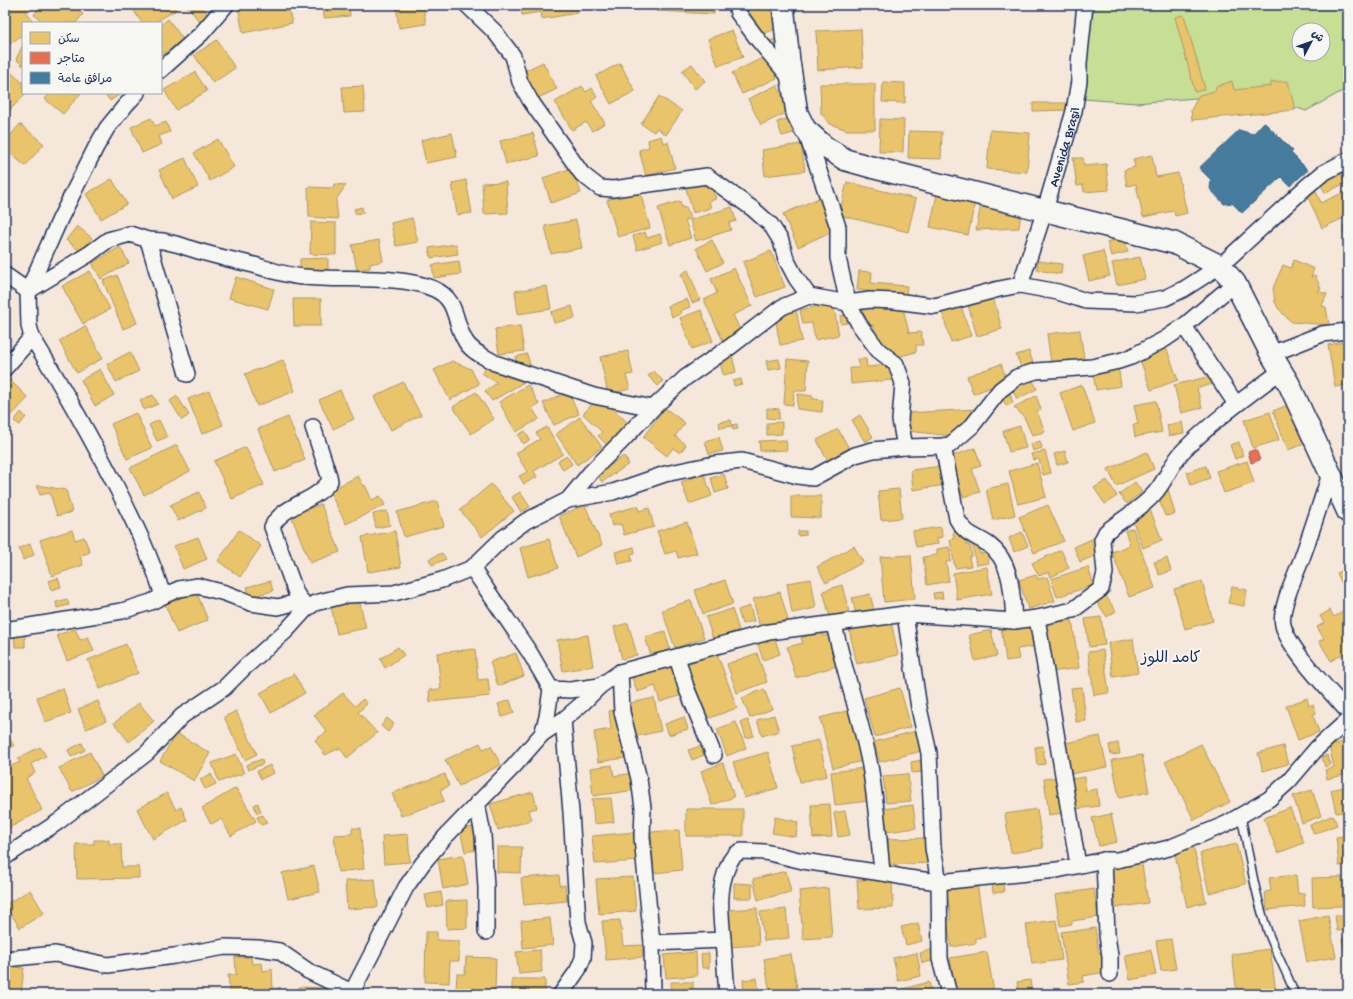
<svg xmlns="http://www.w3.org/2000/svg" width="1353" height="999" font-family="'Gochi Hand','Playpen Sans Arabic',sans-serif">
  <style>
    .green { fill: #c6df95; stroke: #70877a; fill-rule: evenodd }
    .homes { fill: #e9c46a; stroke: #ab9766 }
    .shops { fill: #e76f51; stroke: #aa5c55 }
    .public { fill: #457b9d; stroke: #38648a }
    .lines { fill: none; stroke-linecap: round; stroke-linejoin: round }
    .lane-casing { stroke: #1b2f5e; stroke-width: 10 }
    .street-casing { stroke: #1b2f5e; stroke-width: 18 }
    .secondary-casing { stroke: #1b2f5e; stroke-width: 24 }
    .lane { stroke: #f6f6f2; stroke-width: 7 }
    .street { stroke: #f6f6f2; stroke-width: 15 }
    .secondary { stroke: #f6f6f2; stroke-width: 21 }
    .labels { text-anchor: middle; stroke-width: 4; stroke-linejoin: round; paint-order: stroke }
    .street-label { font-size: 14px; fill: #1b2f5e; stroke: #f6f6f2 }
    .quarter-label { font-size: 16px; fill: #1b2f5e; stroke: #f6f6f2 }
  </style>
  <rect width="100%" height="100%" fill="#f6e7db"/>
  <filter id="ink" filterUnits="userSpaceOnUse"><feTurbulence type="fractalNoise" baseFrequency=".025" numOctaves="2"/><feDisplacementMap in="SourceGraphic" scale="8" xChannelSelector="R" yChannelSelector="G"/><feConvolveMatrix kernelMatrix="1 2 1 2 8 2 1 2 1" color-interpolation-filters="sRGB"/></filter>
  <g filter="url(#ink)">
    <path class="green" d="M1090 5H1348V88L1306 111 1255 93 1136 103 1083 99ZM1299 30H1323V54H1299Z"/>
    <path class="homes" d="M10 5H26L29 8 25 11 34 23H23V34L9 45 5 39V9Z
      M41 5H71L83 14 76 23H45L34 15Z
      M130 5H173L176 10 154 23H142Z
      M187 5H201L210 17 201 24Z
      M249 5H277V9L288 6 292 23 243 33 238 7Z
      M323 5H349L350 16 324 18Z
      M396 5H423L426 24 399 28Z
      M521 5H576L578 13 542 19 541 12 522 15Z
      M656 5H714V14L656 11Z
      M717 5H731L732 6 718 10Z
      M746 5H774L780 27 761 35Z
      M1184 15 1205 89 1195 92 1175 17Z
      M168 19 183 39 161 56V25Z
      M861 29 863 67 818 70 816 31Z
      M732 30 743 57 718 66 708 39Z
      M776 39 778 46 769 49 767 42Z
      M217 40 235 68 213 83 194 55Z
      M23 45V66L16 59Z
      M766 56 777 78 742 94 732 73Z
      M543 62 557 89 534 100 520 73Z
      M620 63 635 91 611 104 596 76Z
      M692 64 705 81 695 89 682 71Z
      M5 67 23 83V93H26L10 110 5 105Z
      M195 72 207 91 176 110 164 90Z
      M1232 81 1234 90 1271 86V82L1288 81 1295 110 1192 120 1191 110 1199 95 1215 91 1216 87Z
      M883 82 905 83V103L882 102Z
      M820 84H875V130H847L830 124 821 113Z
      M777 85 790 111 761 125 748 99Z
      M363 86 365 112 344 113 342 87Z
      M582 86 586 92 592 88 597 97 591 101 605 123 592 131 586 122 572 130 555 102Z
      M50 93H81L63 114 45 99Z
      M104 93H119L120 94 110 101Z
      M659 96 682 111 666 135 657 128 654 132 641 124Z
      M1033 103H1068V110L1033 111Z
      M792 117 797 132 782 136 777 122Z
      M151 118 155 126 166 122 170 132 159 136 162 144 142 153 131 127Z
      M880 119 904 120 903 152H879Z
      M20 124 44 144 25 166 5 149V142Z
      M990 130 1030 133 1027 172 987 169Z
      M909 131 942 132 941 159 908 158Z
      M452 133 457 157 426 163 421 140Z
      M533 133 539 156 506 164 500 141Z
      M661 136 663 143 668 142 675 168 646 176 639 150 649 147 648 140Z
      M218 139 234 167 210 181 194 153Z
      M801 144 805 171 765 176 762 150Z
      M1152 155 1156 177 1178 173 1187 213 1175 216 1174 211 1143 217 1136 184 1127 186 1124 170 1135 167 1133 159Z
      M185 158 198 187 172 199 159 170Z
      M1073 158H1083L1084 166 1106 164 1109 190 1084 192 1083 185 1077 186Z
      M572 168 581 193 551 203 543 178Z
      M1341 174 1346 183 1325 193 1321 184Z
      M112 179 127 204 101 219 86 194Z
      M466 180 472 213 457 215 452 183Z
      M702 180 704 186 711 184 716 199 709 201 711 208 693 213 685 185Z
      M506 182 508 213 484 214 482 183Z
      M847 182 916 199 908 232 839 215Z
      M334 184 346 185 336 200 338 219 309 217 308 187 333 188Z
      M5 187 9 194 5 196Z
      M640 191 650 228 618 237 607 200Z
      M1316 191 1321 203 1344 192 1348 201V216L1322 228 1307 195Z
      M937 194 975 202 968 235 930 227Z
      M819 198 833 231 798 247 783 214Z
      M680 201 682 208 686 207 690 219 685 220 691 238 670 245 658 208Z
      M981 204 1021 213 1019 228 976 230Z
      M362 207 363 213 356 214 354 209Z
      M732 207 736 221 729 223 731 230 696 241 690 220Z
      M412 218 418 242 396 246 391 223Z
      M576 220 582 248 551 254 545 226Z
      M311 222 336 223V255L310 254Z
      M1348 225V250L1346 251 1343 226Z
      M77 226 92 238 81 252 66 240Z
      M645 232 647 238 660 234 663 242 637 250 633 236Z
      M1124 238 1128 252 1111 256 1107 242Z
      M379 240 383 261 370 264V268L357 270 352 245Z
      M712 240 723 263 707 271 696 248Z
      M456 244 458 254 431 258 429 248Z
      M120 247 129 263 101 279 92 263Z
      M771 251 785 287 757 297 743 262Z
      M1103 251 1110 276 1089 281 1083 256Z
      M1140 257 1145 279 1117 285 1112 263Z
      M328 258V271L300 272V259Z
      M1294 260 1314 269 1311 277 1315 275 1321 289 1317 291 1327 294 1322 306 1326 307 1329 325 1292 322 1287 318 1278 308 1275 302 1273 288 1283 265 1291 268Z
      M459 261 461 274 434 278 432 265Z
      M1038 261 1062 264 1061 274 1037 270Z
      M734 268 752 306 733 315 741 332 723 341 704 300 717 293 711 279Z
      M688 270 700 300 692 303 681 274Z
      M90 271 110 309 83 324 62 286Z
      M859 271 872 272 871 283 907 286 906 295 857 290Z
      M117 275 137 323 123 329 103 281Z
      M236 277 274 289 268 309 229 298Z
      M547 286 551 309 518 314 515 291Z
      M993 297 1002 329 977 336 968 305Z
      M293 299H321V326H294Z
      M687 299 690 307 680 311 681 314 672 317 668 306Z
      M833 303 839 335 815 340 812 323 803 324 800 310Z
      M888 305 903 308 909 333 921 332 923 345H916V352L897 357 894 352 887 355 879 343 873 325 867 326 862 308Z
      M572 306 575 318 554 323 551 312Z
      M961 306 971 336 951 342 942 312Z
      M796 309 802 341 780 345 775 317 785 315 784 311Z
      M701 310 713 341 692 349 680 318Z
      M851 314 852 322 841 324 840 316Z
      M85 326 103 358 77 373 59 341Z
      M520 326 524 351 499 354 495 329Z
      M1080 330 1084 359 1051 363 1047 334Z
      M1348 341V385L1335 387 1328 345Z
      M1166 347 1178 380 1151 390 1139 357Z
      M628 351 633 374 626 375 630 389 608 394 600 357Z
      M1029 351 1033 363 1021 367 1016 355Z
      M130 352 139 371 116 382 107 364Z
      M527 354 530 365 518 368 515 357Z
      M732 355 736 372 723 375 719 358Z
      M779 359 781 368 768 370 766 361Z
      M787 359 808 361 806 391H794L793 405 784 404Z
      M858 359H866L867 367 890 365 892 380 851 384 850 368H859Z
      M283 360 295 391 257 406 245 374Z
      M452 361 471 369 479 384 450 400 434 370Z
      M1001 364 1007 381 973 394 967 376Z
      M489 365 524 382 492 401 485 391 497 383 482 373Z
      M1118 365 1121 386 1096 390 1092 369Z
      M100 369 114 395 95 406 81 380Z
      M654 371 663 381 658 386 648 376Z
      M1211 376 1213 384 1197 388 1202 408 1181 413 1174 385Z
      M1031 377 1037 389 1017 399 1011 387Z
      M9 379 28 398 12 415 5 409V383Z
      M741 379 742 384 734 386 733 381Z
      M403 382 421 415 391 430 374 397Z
      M528 385 539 404 532 408 539 419 516 432 499 402Z
      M1082 385 1095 423 1073 431 1060 393Z
      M340 390 354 419 333 429 319 400Z
      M209 391 223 425 202 434 188 399Z
      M476 392 494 419 471 434 453 407Z
      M568 392 579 414 554 425 543 403Z
      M798 394 813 396V399L823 400 822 412 797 409Z
      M1010 394 1013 403 1006 406 1002 397Z
      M153 395 158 404 144 410 140 400Z
      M177 396 189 415 182 420 170 401Z
      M1036 396 1041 409 1037 411 1045 432 1032 435 1024 417 1014 407Z
      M597 399 606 402 628 423 613 438 616 440 609 447 598 436 602 432 583 414Z
      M1156 401 1162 432 1135 437 1133 425 1138 424 1134 405Z
      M1295 402 1310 442 1288 450 1273 411Z
      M665 408 685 423 675 436 686 445 680 453 673 448 667 456 643 437Z
      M767 408 779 409V419L767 418Z
      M978 409 953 436 907 431V413Z
      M21 412 26 417 20 425 14 421Z
      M1270 412 1279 440 1253 448 1244 420Z
      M136 413 152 448 127 459 111 424Z
      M860 415 873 437 865 442 852 420Z
      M288 417 305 460 275 472 258 429Z
      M580 417 602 447 577 465 556 434Z
      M159 420 167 437 157 441 149 425Z
      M731 420 732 426 720 428 719 422Z
      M782 422V434L767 435V423Z
      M1182 422 1184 433 1169 436 1167 425Z
      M737 424 738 429 733 430 732 425Z
      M1020 426 1026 448 1009 452 1003 431Z
      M547 427 563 454 534 471 537 477 524 484 519 476 527 472 516 453 540 439 536 433Z
      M838 429 850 450 828 462 817 440Z
      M525 431 530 440 523 444 518 435Z
      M719 437 723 451 709 454 705 441Z
      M786 440 787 450 760 451 759 441Z
      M1040 441 1042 448 1033 451 1031 444Z
      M1239 442 1243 456 1235 459 1230 445Z
      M177 445 190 471 144 495 130 468Z
      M246 447 264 485 232 499 214 461Z
      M975 448 981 466 972 469 980 492 963 497 950 457Z
      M1045 451 1051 473 1043 475 1039 459 1033 460 1031 454Z
      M1065 451 1068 462 1057 465 1054 454Z
      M1147 452 1154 469 1116 486 1108 469Z
      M567 456 572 464 563 470 558 461Z
      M624 456 629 464 602 482 597 474Z
      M1247 461 1254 483 1224 493 1216 471Z
      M1037 463 1046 497 1018 504 1009 471Z
      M942 466 945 485 913 490 911 470Z
      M1206 466 1210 478 1191 485 1187 472Z
      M704 474 712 496 689 504 681 482Z
      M724 474 728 489 715 493 711 478Z
      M358 476 364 486 365 485 372 500 380 496 385 505 346 524 329 491Z
      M1107 480 1117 496 1105 504 1094 488Z
      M1135 482 1142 492 1127 504 1119 494Z
      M491 484 514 511 482 537 460 510Z
      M1008 484 1015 515 993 520 986 489Z
      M37 485 66 490 72 512 57 516 50 493 40 495Z
      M899 489 902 518 881 520 878 491Z
      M1168 489 1175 514 1165 516 1158 497Z
      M199 492 206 508 178 521 170 505Z
      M520 492 530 507 521 512 512 497Z
      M791 496H821V518L791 517Z
      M437 501 444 526 404 537 397 512Z
      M321 504 340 552 310 563 291 515Z
      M585 505 602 545 576 557 559 516Z
      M1048 505 1064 541 1034 553 1019 517Z
      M638 506 639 511 649 508 654 527 624 535 621 524 612 526 609 514Z
      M1149 507 1162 540 1143 548 1130 514Z
      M387 511 390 525 376 528 373 514Z
      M687 522 697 553 678 558 676 551 665 554 657 531Z
      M941 527 942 537 937 538 938 544 916 547 913 531Z
      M1133 528 1155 588 1129 597 1112 552 1130 545 1125 531Z
      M72 530 75 540 84 537 90 552 80 556 83 565 52 576 40 540Z
      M239 530 261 546 240 577 218 561Z
      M395 531 401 567 368 572 362 537Z
      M798 531H806V535L798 536Z
      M959 532 960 538 966 537 967 545H970L972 556 969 557 971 566 955 568 950 540 954 539 953 533Z
      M1022 532 1028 546 1014 552 1009 538Z
      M198 537 207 559 183 569 174 546Z
      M1094 538 1101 553 1080 562 1074 547Z
      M549 539 558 568 528 577 520 548Z
      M978 541 980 554 987 553 989 563 976 565 972 542Z
      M30 544 34 555 23 560 19 548Z
      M854 546 863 562 826 583 817 567Z
      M634 547 635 553 631 554 632 561 618 564 615 552Z
      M949 547 951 561 946 562 949 581 927 585 923 557 937 555V549Z
      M1061 550 1069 568 1051 577 1049 572 1039 576 1032 563Z
      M442 553 446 559 432 565 429 559Z
      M911 555 915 599 884 602 880 557Z
      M1167 558 1171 571 1159 575 1154 562Z
      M987 567 992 594 957 600 953 573Z
      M1088 567 1094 585 1057 597 1051 579Z
      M1348 568V597L1337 573Z
      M1036 575 1038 579 1047 577 1055 601 1028 609 1019 580Z
      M58 578 61 587 51 590 48 581Z
      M811 579 816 608 792 613 787 583Z
      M725 580 733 604 703 614 695 590Z
      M270 581 273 591 250 597 247 587Z
      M1202 581 1213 621 1185 629 1174 589Z
      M842 585 849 611 830 617 823 591Z
      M1232 587 1247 590 1244 606 1228 603Z
      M195 589 208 620 177 633 164 602Z
      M780 592 788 620 760 628 753 599Z
      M942 592 943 598 934 599 933 593Z
      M1104 593 1116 611 1107 617 1095 599Z
      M870 594 874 610 856 614 852 598Z
      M67 599 69 605 57 608 56 602Z
      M359 599 366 628 337 634 331 606Z
      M691 600 704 638 675 648 662 610Z
      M750 606 754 621 742 624 738 610Z
      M732 609 739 630 713 639 706 617Z
      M1330 610 1334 617 1346 610 1348 613V651L1331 661 1319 641 1324 639 1317 627 1324 623 1320 616Z
      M1101 617 1105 645 1089 647 1085 619Z
      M1072 620 1079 668 1051 672 1044 624Z
      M891 621 898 655 857 664 849 629Z
      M628 623 637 655 622 659 614 627Z
      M1035 623 1039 646 1017 649 1019 659 1006 661 1001 628Z
      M75 629 80 640 88 637 94 651 67 661 57 635Z
      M991 630 997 656 975 661 969 635Z
      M665 631 670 650 651 656 645 637Z
      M822 631 823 636 828 635 837 666 796 678 787 647 803 643 801 638Z
      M14 633H25V647H15Z
      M588 635 593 666 563 671 557 640Z
      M774 636 780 654 763 660 757 641Z
      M1133 639 1138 673 1113 677 1108 643Z
      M126 644 138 673 100 689 88 660Z
      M398 647 404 655 385 668 380 659Z
      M475 649 478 680 488 679 490 696 430 702 429 690 441 689 437 653Z
      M1103 650 1109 693 1094 695 1088 652Z
      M516 653 524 676 498 686 490 662Z
      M717 653 737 708 707 719 687 664Z
      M757 653 767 682 737 693 727 664Z
      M671 663 682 695 660 702 655 686 637 692 632 677Z
      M294 674 305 693 271 713 260 693Z
      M1082 687 1086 721 1076 722 1071 688Z
      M63 688 71 713 45 722 37 697Z
      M900 688 911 727 875 737 864 698Z
      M764 689 772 709 750 718 742 698Z
      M343 693 355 706 363 699 367 704 358 712 377 733 347 758 340 748 325 755 315 740 327 732 314 715Z
      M654 698 661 731 633 737 626 704Z
      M1307 698 1309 706 1313 704 1316 713 1313 715 1319 732 1298 740 1286 706Z
      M510 700 514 713 502 717 498 704Z
      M98 701 106 721 86 729 78 709Z
      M139 703 154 721 129 742 114 723Z
      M619 710 625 758 598 762 594 732 611 729 609 711Z
      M850 710 863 761 833 768 820 718Z
      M236 711 257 754 245 760 224 717Z
      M774 715 779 731 762 736 757 720Z
      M684 717 688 729 669 735 665 724Z
      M387 718 394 724 388 732 381 726Z
      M748 720 754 736 746 738 741 722Z
      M736 722 746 748 727 756 717 729Z
      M5 731 14 746 5 751Z
      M916 731 921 751 880 762 874 742Z
      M176 733 210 753 194 781 160 761Z
      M1100 736 1107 767 1071 774 1065 743Z
      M819 740 827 776 800 782 792 746Z
      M1348 741V774L1327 779 1325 770 1334 767 1329 746Z
      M82 743 85 750 71 757 68 750Z
      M480 743 483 749 491 746 501 765 459 786 445 760Z
      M1118 743 1120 754 1111 755 1109 745Z
      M1201 744 1230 802 1194 820 1165 762Z
      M701 746 704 755 692 760 688 750Z
      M1043 746 1045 764 1037 765 1035 747Z
      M1283 746 1288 764 1263 771 1258 753Z
      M40 747 46 756 31 764 35 773 26 778 42 810 9 828 5 821V769L20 762 18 758Z
      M90 752 102 776 72 792 59 768Z
      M768 752 778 788 744 798 733 762Z
      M236 754 244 773 219 782 212 763Z
      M1142 755 1149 792 1119 798 1112 760Z
      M1327 755 1330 765 1325 767 1322 757Z
      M262 759 263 764 248 770 246 765Z
      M922 760 923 772 912 773 911 762Z
      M723 763 734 797 712 805 701 771Z
      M270 765 274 773 261 779 257 771Z
      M612 765 614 776 634 773 636 790 593 796 590 768Z
      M864 768 869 801 835 805 831 772Z
      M211 774 216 784 205 789 200 779Z
      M445 774 449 786 440 790 444 801 401 816 392 793Z
      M908 774 911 801 886 803 883 776Z
      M1058 777 1063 813 1049 815 1044 779Z
      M1085 777 1086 791 1097 789 1099 806 1075 809 1071 779Z
      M1348 786V811L1336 813 1331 790Z
      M236 788 256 821 231 836 221 819 211 824 202 808Z
      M1312 790 1321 816 1302 823 1293 796Z
      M533 792 537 808 529 810 532 820 498 830 490 804Z
      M167 793 176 810 181 807 187 820 153 839 137 809Z
      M611 798 614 822 594 824 592 799Z
      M258 803 261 812 257 813 254 805Z
      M830 804 832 837 813 838 811 805Z
      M913 805 916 828 887 832 883 809Z
      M1290 808 1304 843 1278 853 1264 818Z
      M686 809H743V836H686Z
      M1037 809 1043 848 1011 853 1005 814Z
      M845 811 850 835 838 837 834 813Z
      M1111 814 1117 842 1099 846 1092 818Z
      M263 815 267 823 261 825 257 817Z
      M1333 815 1337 825 1314 834 1310 825Z
      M775 817 798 822 796 837 772 833Z
      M476 826 481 849 465 852 460 830Z
      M352 828H360L364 869 338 872 334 835 352 834Z
      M679 830 682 870 654 873 651 832Z
      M635 832 637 861 595 864 592 836Z
      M408 834 410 862 384 864 382 836Z
      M1348 836V865L1339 866 1336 837Z
      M928 838 929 863 888 865V839Z
      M94 840H109V844H121L122 867H139V878L77 879 76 844H94Z
      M1236 844 1246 884 1209 893 1200 853Z
      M1193 845 1206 902 1187 907 1174 850Z
      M497 847H522L521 873 497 872Z
      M463 855 468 884 443 889 438 859Z
      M1141 858 1148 903 1116 908 1109 863Z
      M314 866 320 892 288 899 282 873Z
      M786 871 791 892 758 900 753 879Z
      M559 875 560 886 565 885 567 901 524 905 521 878Z
      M1296 875 1298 894 1304 893 1305 906 1267 910 1265 892 1271 891 1269 878Z
      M633 877 636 911 599 914 596 879Z
      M1342 877 1343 906 1313 907 1312 878Z
      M375 879 378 907 347 909 345 881Z
      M892 879 893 908 859 909 857 880Z
      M734 883 752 884V898H734Z
      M977 883 985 937 976 938V943L951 947 947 920 951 919 946 888Z
      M1003 883 1004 892 993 893 992 884Z
      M828 888 832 937 803 939 799 891Z
      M1094 889 1098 917 1072 921V924L1060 926 1055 895Z
      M30 890 44 913 20 928 5 905Z
      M441 892 443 905 428 908 425 895Z
      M467 900V928L447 929 446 901Z
      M757 908 759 945 728 947 726 910Z
      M786 909 789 938 764 941 760 912Z
      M1348 914V930L1337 931 1335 915Z
      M1328 915 1336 957 1307 962 1299 921Z
      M550 918 553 945 523 948 521 921Z
      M620 920 623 946 642 945 643 957 606 960 602 921Z
      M1056 920 1062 960 1032 964 1026 924Z
      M918 923 922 941 906 945 901 927Z
      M1095 928 1099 953 1103 952 1106 972 1083 976 1084 982 1069 984 1061 932 1075 930V931Z
      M426 932H437V940L459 941V961H450L449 983 425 982Z
      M1348 938V963L1342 939Z
      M1171 939 1176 969 1161 971 1156 941Z
      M933 949 936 960 922 963 920 953Z
      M1270 949 1276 992 1260 994H1237L1232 954Z
      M540 950 542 972 519 974 516 952Z
      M1151 950 1156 975 1130 980 1125 955Z
      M696 952 697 976 666 978 664 955Z
      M987 952 994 992 982 994H956L950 958Z
      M709 953V968H702L701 954Z
      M917 953 921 976 898 981 893 958Z
      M791 954 797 988 770 993 764 959Z
      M235 957H251L252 964 262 963 263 971 272 969 273 990 280 987 282 994H263L262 991 230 993 228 975H236Z
      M466 957 496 958 495 991 456 989 457 974H465Z
      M5 966 24 968 21 994H5Z
      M757 978 759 994H744L743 980Z
      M512 979H545V994H512Z
      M1030 980 1032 994H1019L1017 982Z
      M671 982H693V994H672Z
      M929 982 932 994H896L895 991Z
      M299 987 326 988V992L337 993V994H298Z
      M722 990 723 994H697Z
      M419 991H449V994H419Z
      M600 992H631V994H600Z"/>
    <path class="shops" d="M1348 397V410L1344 398Z
      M1256 449 1260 460 1251 463 1248 452Z"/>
    <path class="public" d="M1264 122 1293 151 1291 153 1308 170 1290 186 1281 177 1242 213 1232 203 1224 204 1210 189 1211 180 1199 168 1239 130 1253 134Z"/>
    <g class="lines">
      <defs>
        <path id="lane" d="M1241 816C1249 854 1255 895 1268 932 1276 953 1287 973 1295 994"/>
        <g id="street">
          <path d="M467 5 495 32 513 56 520 82 530 100 582 174 600 188 613 189 707 176 753 209 771 225 781 241 786 259 796 278 809 296"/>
          <path d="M736 5 738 13 759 41 791 79"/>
          <path d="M161 70 201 34 226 5"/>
          <path d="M137 93 125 106 107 128 96 147 60 219 28 291 29 326 32 337C63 388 92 439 119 492 136 526 152 559 163 596L179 589 198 586 225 593 251 603 278 607 302 601"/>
          <path d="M805 130 838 227V258L848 303 859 324 878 350 896 364 903 383 900 420 905 447"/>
          <path d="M148 240 187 374"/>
          <path d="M5 275 28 291"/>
          <path id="s1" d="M1020 285 1045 210 1074 111 1079 81V63L1085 5"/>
          <path d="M28 291 89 254 108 240 130 234 148 240 163 241 180 245C204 254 229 259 254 265 271 270 287 276 304 277 342 281 400 274 434 289 459 300 453 322 466 342 472 352 485 357 495 363L594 396 653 408"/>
          <path d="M1184 326 1236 404"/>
          <path d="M1271 354 1322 334 1348 331"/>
          <path d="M5 368 32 337"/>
          <path d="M943 446 957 519C966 535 974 535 988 544 1013 562 1012 594 1014 621"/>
          <path d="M1330 474C1321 502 1312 530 1302 558 1296 574 1279 609 1283 625 1289 650 1330 691 1348 712"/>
          <path d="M568 500 613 492 665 474 714 464 742 461 798 476 813 478 855 455 873 450 905 447 943 446 950 445 972 426 1000 390 1017 377 1036 371 1092 367 1119 361 1131 357 1165 339 1184 326 1235 283"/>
          <path d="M472 568 530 653 551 689 547 717 542 734"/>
          <path d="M306 609 296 593 272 527C283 504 314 503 330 481L329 476 313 427"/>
          <path d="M905 614 919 708 929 753 933 848 939 882 940 959 949 994"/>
          <path d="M1037 618 1078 865"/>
          <path d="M834 624C844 672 861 718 870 766 876 801 879 837 882 873"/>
          <path d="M5 630 122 611 151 602 163 596"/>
          <path d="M677 657 686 687 714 755"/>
          <path d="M620 672 622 712 639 779 643 808 642 837 652 943 653 994"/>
          <path d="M551 689 570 690 600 686"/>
          <path d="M477 803 483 835 486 888V932"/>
          <path d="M5 857 58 822 147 753 182 716 224 688 245 667 287 630 306 609 315 603 347 595 394 593 442 580 472 568 503 538 526 521 568 500 591 472 619 444 653 408 685 378 730 347 782 307 809 296 848 303 870 300 895 301 935 306 999 289 1020 285 1058 292 1086 301 1136 303 1165 298 1184 289 1220 266 1306 187 1323 173 1348 160"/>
          <path d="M1104 860 1107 935 1110 956V974"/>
          <path d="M723 940 727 994"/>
          <path d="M652 943 723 940C721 914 717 891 728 866 730 860 735 853 742 851L765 852 803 861 882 873 908 878 939 882 1057 870 1104 860H1117L1144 854 1169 848 1226 824 1269 799 1289 781 1317 748 1348 720"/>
          <path d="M5 959 55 954 108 965 174 956 225 947 258 948 279 951 308 971 352 992"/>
          <path d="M351 994 406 887 423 863 445 837 514 766 542 734 563 720 583 703 600 686 620 672 769 632 905 614 1014 621 1037 618 1073 610 1101 589 1105 573 1102 540 1106 532C1122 519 1141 509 1154 494 1167 480 1171 462 1185 449 1214 420 1249 395 1282 370"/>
          <path d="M561 994 578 970 583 958 584 943 578 922 571 812 563 720"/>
        </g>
        <path id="secondary" d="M783 5 789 61 797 113 805 129 825 147 846 160 871 167 1174 243 1220 266 1235 283 1271 354 1289 384 1348 512"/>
      </defs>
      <use href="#lane" class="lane-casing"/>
      <use href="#street" class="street-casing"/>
      <use href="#secondary" class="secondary-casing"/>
      <use href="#lane" class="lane"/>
      <use href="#street" class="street"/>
      <use href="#secondary" class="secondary"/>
    </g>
  </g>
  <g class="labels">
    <g class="street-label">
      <text dy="5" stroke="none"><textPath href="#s1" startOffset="145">Avenida Brasil</textPath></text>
    </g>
    <g class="quarter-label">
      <text x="1171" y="662">كامد اللوز</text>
    </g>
  </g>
  <rect width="1353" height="999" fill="none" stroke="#f6f6f2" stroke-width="20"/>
  <rect x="10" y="10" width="1333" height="979" fill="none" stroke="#1b2f5e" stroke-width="1.5" filter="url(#ink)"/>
  <rect x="22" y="22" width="140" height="72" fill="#f6f6f2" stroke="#9ea6b7"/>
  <rect x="30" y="32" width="20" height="12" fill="#e9c46a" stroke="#9ea6b7"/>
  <text x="58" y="42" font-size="12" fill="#1b2f5e">سكن</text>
  <rect x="30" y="52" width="20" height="12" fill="#e76f51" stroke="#9ea6b7"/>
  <text x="58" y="62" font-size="12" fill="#1b2f5e">متاجر</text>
  <rect x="30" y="72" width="20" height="12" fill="#457b9d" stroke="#9ea6b7"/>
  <text x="58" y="82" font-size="12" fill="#1b2f5e">مرافق عامة</text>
  <g transform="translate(1311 42) rotate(49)"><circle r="19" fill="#f6f6f2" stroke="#9ea6b7"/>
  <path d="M0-3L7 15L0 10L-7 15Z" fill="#1b2f5e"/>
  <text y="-6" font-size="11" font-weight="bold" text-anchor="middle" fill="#1b2f5e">ش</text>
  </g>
</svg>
